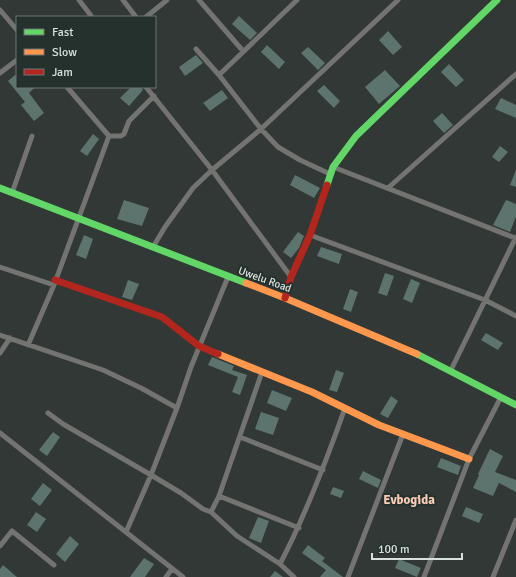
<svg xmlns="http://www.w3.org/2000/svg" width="516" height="577" font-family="Signika,sans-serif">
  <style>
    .building { fill: #5c746d }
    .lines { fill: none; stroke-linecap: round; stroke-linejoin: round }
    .street { stroke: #737371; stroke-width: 5 }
    .fast { stroke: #63d668; stroke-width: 7 }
    .slow { stroke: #ff974d; stroke-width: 7 }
    .jam { stroke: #b3261e; stroke-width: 7 }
    .labels { text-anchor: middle; stroke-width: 4; stroke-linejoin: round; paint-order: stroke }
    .street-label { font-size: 11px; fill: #d9e1de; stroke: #24312c }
    .quarter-label { font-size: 13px; font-weight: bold; fill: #faccb6; stroke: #24312c }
  </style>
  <rect width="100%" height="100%" fill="#313835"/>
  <path class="building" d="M239 16 257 33 250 40 232 24Z
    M388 31 402 47 393 55 379 40Z
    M267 45 285 62 279 69 261 52Z
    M308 47 325 63 318 70 301 53Z
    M196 55 203 63 185 76 179 67Z
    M449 64 464 80 456 87 441 72Z
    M385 70 400 86 379 104 365 87Z
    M15 75 17 78V87H35L29 93 44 113 34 121 21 105 25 102 8 81Z
    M324 85 340 101 334 108 317 91Z
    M131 87H140L143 90 129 106 120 98Z
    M222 90 228 98 210 111 203 103Z
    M501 98 516 105V118L495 109Z
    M442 113 453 125 444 133 433 121Z
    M93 134 99 139 87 156 80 151Z
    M500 146 508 152 499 162 492 157Z
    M516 170V187L510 185Z
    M295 175 320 188 314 198 290 185Z
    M124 200 149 208 142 226 117 219Z
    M506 200 516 204V216L510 232 493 225Z
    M298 232 304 236 299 248 291 258 283 252Z
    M84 235 93 239 86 259 76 255Z
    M321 247 342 254 339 264 317 256Z
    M385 273 394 276 387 296 378 293Z
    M411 279 420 283 412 303 403 299Z
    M128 280 139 284 132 300 122 297Z
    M350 289 358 292 351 312 343 309Z
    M486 333 503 343 498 350 481 340Z
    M212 357 234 366 232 370 247 375 240 395 232 392 238 377 208 365Z
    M336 370 344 373 337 392 329 390Z
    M272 390 292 398 286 411 267 403Z
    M391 396 398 401 388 418 380 414Z
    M261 412 279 418 273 435 255 429Z
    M53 432 60 437 47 456 39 450Z
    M490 449 503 456 495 472 516 480V492L499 483 493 496 473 488 479 475 478 474Z
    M441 458 461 466 458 475 437 467Z
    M363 471 381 480 378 488 359 479Z
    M43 483 52 490 40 506 31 499Z
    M333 487 344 491 341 498 330 494Z
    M466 507 483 514 479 523 462 516Z
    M36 512 46 519 37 532 27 525Z
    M258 517 269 521 261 543 249 538Z
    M70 536 79 544 65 562 56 554Z
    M308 545 325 558 322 561 343 577H320L326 570 302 553Z
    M144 558 154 564 145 577H130Z
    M399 559 421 568 417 577 395 568Z
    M3 565 17 577H0V569Z
    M275 571 283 577H270Z"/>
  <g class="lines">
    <path class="street" d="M79 0 92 17
      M123 0 136 17
      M199 0 243 51
      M0 10 17 30
      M146 17 167 0
      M196 49 219 75 261 129 278 147 300 160 330 174
      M0 73 17 60
      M219 75 297 0
      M146 87 212 170 291 277
      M109 136H121L124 134 129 121 154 96
      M333 167 515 238
      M388 188 516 74
      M12 193 32 136
      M310 235 485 300 516 316
      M153 247 165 227 193 188 212 170 261 129 398 0
      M0 267 54 285
      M0 335 103 370 141 388 177 408
      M28 345 54 285 109 136 67 87
      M0 353 10 338
      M451 370 516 237
      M48 413 63 424 151 475 181 493 203 509 211 512 237 536 280 564 294 577
      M0 433 183 577
      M240 437 323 470
      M219 496 299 528
      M211 512 219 496 262 372
      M126 532 151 475 177 408 191 367 228 277
      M0 546 12 531 54 565
      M280 564C306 514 326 462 345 408
      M166 577 172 569
      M348 577 403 434
      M424 577 469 459 501 397
      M493 577 516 520"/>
    <path class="fast" d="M327 185 333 167 356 136 497 0
      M0 188 246 283
      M417 354 516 405"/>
    <path class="slow" d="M246 283 285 298 417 354
      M218 354 312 392 379 425 469 459"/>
    <path class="jam" d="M55 280 162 317 199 346 218 354
      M285 298 291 277 310 235 327 185"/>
  </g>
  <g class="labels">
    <g class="street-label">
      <text transform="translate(265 279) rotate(20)" y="4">Uwelu Road</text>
    </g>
    <g class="quarter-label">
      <text x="409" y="504">Evbogida</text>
    </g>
  </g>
  <rect x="16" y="16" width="140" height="72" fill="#24312c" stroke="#6c7773"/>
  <rect x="24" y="29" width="20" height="6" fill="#63d668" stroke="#6c7773"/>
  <text x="52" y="36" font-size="12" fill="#d9e1de">Fast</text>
  <rect x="24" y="49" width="20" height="6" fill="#ff974d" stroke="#6c7773"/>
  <text x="52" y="56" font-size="12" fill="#d9e1de">Slow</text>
  <rect x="24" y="69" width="20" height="6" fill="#b3261e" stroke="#6c7773"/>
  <text x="52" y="76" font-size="12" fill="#d9e1de">Jam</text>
  <path d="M372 553v6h90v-6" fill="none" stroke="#d9e1de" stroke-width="2"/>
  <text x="378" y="553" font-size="12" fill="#d9e1de" stroke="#24312c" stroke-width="3" paint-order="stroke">100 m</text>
</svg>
